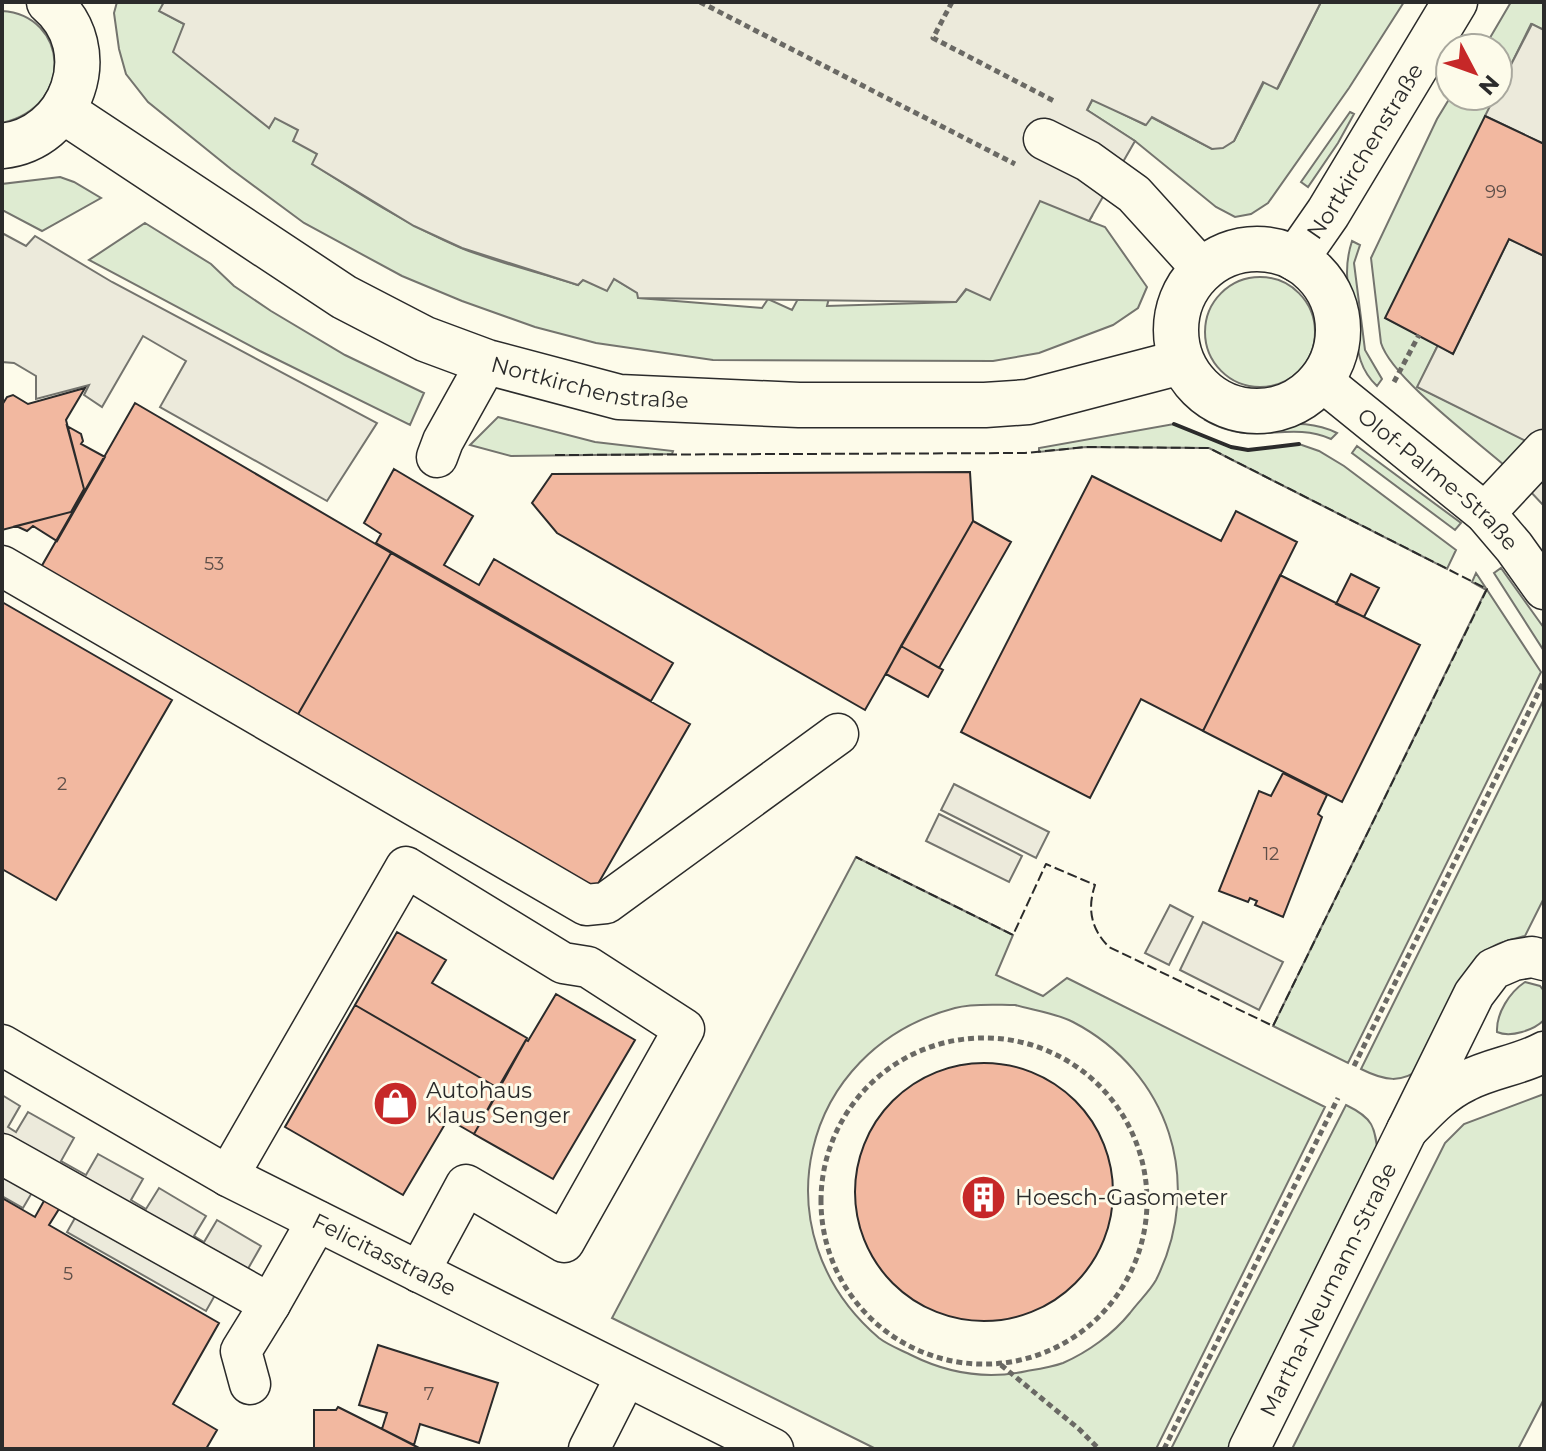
<svg xmlns="http://www.w3.org/2000/svg" width="1546" height="1451" font-family="Montserrat,sans-serif">
  <style>
    .green { fill: #deebd1; stroke: #74746e; stroke-width: 2; fill-rule: evenodd }
    .parking { fill: #eceadb; stroke: #74746e; stroke-width: 2 }
    .building { fill: #f2b8a0; stroke: #2b2b2b; stroke-width: 2 }
    .lines { fill: none; stroke-linecap: round; stroke-linejoin: round }
    .minor-casing { stroke: #2b2b2b; stroke-width: 43 }
    .major-casing { stroke: #2b2b2b; stroke-width: 47 }
    .path { stroke: #6a6964; stroke-width: 5; stroke-dasharray: 6 4; stroke-linecap: butt }
    .minor { stroke: #fdfbea; stroke-width: 40 }
    .major { stroke: #fdfbea; stroke-width: 44 }
    .fence { stroke: #2b2b2b; stroke-width: 2; stroke-dasharray: 10 4; stroke-linecap: butt }
    .wall { stroke: #2b2b2b; stroke-width: 4 }
    .labels { text-anchor: middle; stroke-width: 6; stroke-linejoin: round; paint-order: stroke }
    .number-label { font-size: 18px; fill: #5d4e48 }
    .street-label { font-size: 22px; fill: #2b2b2b; stroke: #fdfbea }
    .poi-label { font-size: 22px; fill: #2b2b2b; stroke: #fdfbea; text-anchor: start }
  </style>
  <rect width="100%" height="100%" fill="#fdfbea"/>
  <path class="green" d="M117 2H164L160 11 184 24 269 128 275 117 298 130 317 154 313 164C360 194 407 225 459 247 497 263 539 272 578 285L583 279H614L638 293 639 298 762 308 768 299 792 310 805 286 829 298 827 306 956 302 1040 200 1092 216 1089 221 1105 227 1147 287 1138 308 1113 325 1039 353 993 361 713 360 596 343 535 327 462 301 402 276 304 223 231 169 148 102 126 74 119 49 114 13Z
    M1321 2H1404L1349 88 1268 203 1251 214 1235 217 1216 207 1135 141 1087 110 1093 99 1145 125 1151 117 1212 149 1234 141 1264 82 1278 88Z
    M1511 2H1544V30L1531 24 1498 91V48H1484Z
    M2 11C68 15 76 106 2 123Z
    M1451 96H1496L1386 318 1438 345 1418 387 1527 441 1511 471C1480 443 1392 379 1381 343L1371 258 1437 119Z
    M1350 112 1354 114 1338 143 1308 187 1301 182Z
    M60 177 74 182 101 198 42 231 2 210V184Z
    M145 223 211 264 234 286 271 311 345 355 424 393 410 425 260 351 89 260Z
    M1352 241 1360 245 1354 263 1365 350 1382 379 1377 386C1355 365 1358 343 1353 316 1348 288 1343 269 1352 241Z
    M1205 332a55 55 0 1 1 110 0a55 55 0 1 1-110 0Z
    M1210 412C1255 439 1291 411 1337 433L1331 439C1287 420 1252 448 1205 420Z
    M498 417 595 442 673 451 672 454 511 456 470 445Z
    M1174 424 1231 447 1248 450 1299 444 1319 451 1344 466 1456 550 1447 569 1209 448 1086 447 1039 452V448Z
    M1357 446 1461 523 1455 530 1352 453Z
    M1501 568 1544 628V651L1494 573Z
    M1476 573 1541 672 1348 1063 1273 1026 1486 590 1472 582Z
    M1544 699V898L1525 936C1513 939 1501 941 1490 948 1466 963 1436 1039 1423 1067 1401 1084 1385 1081 1361 1069Z
    M856 857 1013 935 996 975 1043 996 1067 978 1325 1107 1156 1449H876L612 1318ZM1015 1005C1033 1010 1056 1013 1073 1022 1169 1072 1205 1182 1156 1280 1150 1291 1138 1302 1130 1313 1113 1334 1088 1352 1063 1363 1052 1367 1039 1369 1027 1371 986 1380 949 1374 911 1355 901 1350 888 1345 879 1338 757 1234 799 1049 955 1008 973 1003 996 1005 1015 1005Z
    M1525 982 1540 986 1544 991V1020C1534 1030 1511 1038 1497 1032 1496 1013 1510 992 1525 982Z
    M1544 1094V1399L1518 1449H1292L1445 1143 1464 1124Z
    M1346 1105C1373 1118 1375 1126 1378 1156L1232 1449H1171Z"/>
  <path class="parking" d="M164 2H1321L1277 89 1263 82 1234 141 1223 148 1212 149 1152 117 1146 125 1092 100 1087 110 1135 141 1089 221 1040 201 990 300 966 289 956 302 638 298 637 293 614 279 607 291 583 280 578 285 462 248 414 226 312 164 317 154 293 141 298 130 275 118 269 128 173 52 184 24 159 11Z
    M1532 24 1544 30V144L1485 116 1495 96H1498V90Z
    M2 233 26 246 35 236 112 282 377 423 327 501 160 407 186 361 143 336 102 407 84 395 89 385 36 399V376L14 363 2 362Z
    M1509 239 1544 256V506L1511 471 1526 441 1417 387 1438 345 1453 354Z
    M954 784 1049 832 1036 858 941 810Z
    M939 814 1022 856 1009 882 926 841Z
    M1170 905 1193 917 1169 965 1145 953Z
    M1203 922 1283 962 1259 1010 1180 970Z
    M2 1095 20 1106 8 1127 16 1132 28 1112 74 1138 61 1161 86 1175 98 1154 143 1179 131 1200 146 1209 159 1188 206 1216 194 1236 204 1242 217 1220 261 1246 233 1295 219 1288 206 1311 67 1232 80 1209 37 1184 23 1208 2 1196Z"/>
  <path class="building" d="M1485 116 1544 144V256L1509 239 1453 354 1385 318Z
    M85 388 66 420 84 489 71 512 2 530V405L7 397 13 395 28 404Z
    M135 403 391 553 293 723 36 576Z
    M67 426 81 434 83 441 81 444 105 457 57 541 33 526 27 531 16 526 71 512 84 489Z
    M394 469 473 516 444 565 479 585 494 559 673 663 651 701 376 543 381 534 364 523Z
    M970 472 973 521 865 710 557 533 532 503 552 474Z
    M1092 476 1221 541 1236 511 1297 542 1203 731 1141 699 1090 798 961 732Z
    M973 521 1011 542 939 668 901 646Z
    M391 553 690 724 591 896 293 723Z
    M1351 574 1379 588 1364 617 1336 604Z
    M1280 575 1420 645 1342 802 1203 731Z
    M2 602 172 700 56 900 2 869Z
    M901 646 943 670 928 697 886 674Z
    M1283 773 1327 795 1318 814 1322 817 1283 917 1255 905 1257 901 1250 898 1248 902 1219 891 1259 791 1271 796Z
    M397 932 446 960 432 983 527 1038 498 1088 355 1005Z
    M556 994 635 1040 553 1179 474 1134 526 1040 528 1041Z
    M355 1005 498 1088 501 1087 474 1134 448 1119 403 1195 285 1127Z
    M855 1192a129 129 0 1 1 258 0a129 129 0 1 1-258 0Z
    M49 1192 64 1201 49 1225 219 1323 173 1404 217 1430 206 1449H2V1198L35 1217Z
    M378 1345 498 1383 479 1443 420 1424 414 1445 382 1429 387 1413 359 1405Z
    M338 1407 382 1429 421 1449H314V1410H336Z"/>
  <g class="lines">
    <defs>
      <g id="minor">
        <path d="M1044 139 1088 161 1134 194 1203 270"/>
        <path id="s1" d="M1322 381 1485 513 1514 547 1544 589"/>
        <path d="M437 457 443 441 487 362"/>
        <path d="M1485 513 1544 450"/>
        <path d="M2 566 586 905 606 903 838 734"/>
        <path d="M1544 960 1532 957 1514 960 1493 969 1474 994 1407 1130C1426 1111 1441 1093 1466 1081 1491 1068 1520 1065 1544 1052"/>
        <path id="s2" d="M2 1045 228 1176 773 1449"/>
        <path d="M2 1154 270 1304 317 1221"/>
        <path d="M228 1176 406 867 563 963 588 967 684 1029 564 1242 466 1185 419 1272"/>
        <path d="M250 1384 241 1351 270 1304"/>
        <path d="M589 1449 626 1376"/>
        <path id="s3" d="M1249 1449 1407 1130"/>
      </g>
      <g id="major">
        <path id="s4" d="M63 111 344 297 425 339 487 362 619 397 799 405H985L1028 402 1181 362"/>
        <path d="M2 146C72 139 105 49 49 2"/>
        <circle cx="1257" cy="330" r="81"/>
        <path id="s5" d="M1296 259 1328 213 1455 2"/>
      </g>
    </defs>
    <use href="#minor" class="minor-casing"/>
    <use href="#major" class="major-casing"/>
    <path class="path" d="M700 2 1015 164
      M952 2 933 38 1054 101
      M1394 382 1419 335
      M821 1201a163 163 0 1 1 326 0a163 163 0 1 1-326 0Z
      M1354 1066 1544 681
      M1001 1365 1079 1429 1099 1449
      M1164 1449 1338 1098"/>
    <use href="#minor" class="minor"/>
    <use href="#major" class="major"/>
    <path class="fence" d="M555 455 1025 453 1086 447 1209 448 1487 589 1273 1026 1109 947C1091 929 1087 909 1095 885L1046 864 1013 935 856 857"/>
    <path class="wall" d="M1174 424 1231 447 1248 450 1299 444"/>
  </g>
  <defs>
    <symbol id="shop-disc" viewBox="-11 -11 22 22"><circle r="9.5" fill="#c62828" stroke="#fdfbea"/><path d="M-5-2.5h2.3a2.7 3.5 0 0 1 5.4 0H5L5.5 6h-11ZM-1.5-2.5h3a1.5 2.3 0 0 0-3 0Z" fill="#fff"/></symbol>
    <symbol id="building-disc" viewBox="-11 -11 22 22"><circle r="9.5" fill="#c62828" stroke="#fdfbea"/><path d="M-4-6H4V6H1V3H-1V6H-4ZM-2.5-4.3h1.7v1.8h-1.7ZM.8-4.3h1.7v1.8H.8ZM-2.5-1h1.7V.8h-1.7ZM.8-1h1.7V.8H.8Z" fill="#fff"/></symbol>
  </defs>
  <g fill-rule="evenodd">
    <use href="#shop-disc" x="370" y="1078" width="51" height="51"/>
    <use href="#building-disc" x="958" y="1172" width="51" height="51"/>
  </g>
  <g class="labels">
    <g class="number-label">
      <text x="1496" y="198">99</text>
      <text x="214" y="570">53</text>
      <text x="62" y="790">2</text>
      <text x="1271" y="860">12</text>
      <text x="68" y="1280">5</text>
      <text x="429" y="1400">7</text>
    </g>
    <g class="street-label">
      <text dy="8" stroke="none"><textPath href="#s5" startOffset="128">Nortkirchenstraße</textPath></text>
      <text dy="8" stroke="none"><textPath href="#s4" startOffset="600">Nortkirchenstraße</textPath></text>
      <text dy="8" stroke="none"><textPath href="#s1" startOffset="152">Olof-Palme-Straße</textPath></text>
      <text dy="8" stroke="none"><textPath href="#s2" startOffset="436">Felicitasstraße</textPath></text>
      <text dy="8" stroke="none"><textPath href="#s3" startOffset="178">Martha-Neumann-Straße</textPath></text>
    </g>
    <g class="poi-label">
      <text x="426" y="1098">Autohaus<tspan x="426" dy="25">Klaus Senger</tspan></text>
      <text x="1015" y="1205">Hoesch-Gasometer</text>
    </g>
  </g>
  <rect width="1546" height="1451" fill="none" stroke="#2b2b2b" stroke-width="8"/>
  <g transform="translate(1474 72) rotate(131)"><circle r="38" fill="#fdfbea" stroke="#a9a89e" stroke-width="2"/>
  <path d="M0-6L14 30L0 20L-14 30Z" fill="#c62828"/>
  <text y="-12" font-size="22" font-weight="bold" text-anchor="middle" fill="#2b2b2b">N</text>
  </g>
</svg>
